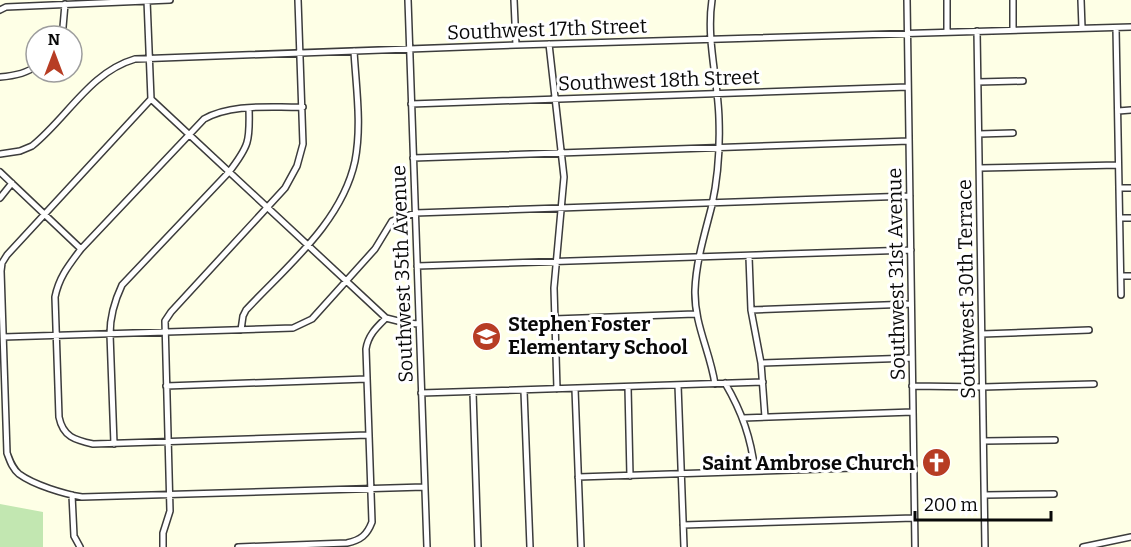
<svg xmlns="http://www.w3.org/2000/svg" width="1131" height="547" font-family="Bitter,serif">
  <style>
    .green { fill: #c2e7b1 }
    .lines { fill: none; stroke-linecap: round; stroke-linejoin: round }
    .minor-casing { stroke: #3c3c3c; stroke-width: 8 }
    .minor { stroke: #fff; stroke-width: 5 }
    .labels { text-anchor: middle; stroke-width: 6; stroke-linejoin: round; paint-order: stroke }
    .street-label { font-size: 20px; fill: #090909; stroke: #fff }
    .poi-label { font-size: 20px; font-weight: bold; fill: #090909; stroke: #fff; text-anchor: start }
  </style>
  <rect width="100%" height="100%" fill="#feffe6"/>
  <path class="green" d="M0 504 43 512V547H0Z"/>
  <g class="lines">
    <defs>
      <path id="minor" d="M147 0 151 99 386 318 406 323 419 324
        M408 0 427 547
        M514 0 516 45
        M712 0C706 40 718 79 719 119 720 147 718 177 712 205 705 233 696 261 695 290 694 324 710 351 715 384
        M907 0 915 547
        M947 0V32
        M1013 0V30
        M1081 0 1082 28
        M0 10 6 7 170 0
        M1116 28 1121 295
        M977 31 985 547
        M60 36 63 27 65 4
        M549 44 564 177 554 288 557 389
        M0 77C13 76 26 74 36 66
        M978 82 1023 81
        M151 99 7 255 2 263 1 271 7 453C10 461 12 468 19 474 34 485 64 494 82 497L424 487
        M411 104 908 87
        M303 107C271 108 233 103 204 119L81 249C69 265 59 277 55 297L59 417C63 437 75 440 93 444L368 435
        M1118 111 1131 110
        M979 134 1013 133
        M0 154 20 151 32 146C67 118 90 72 135 59L516 45 1131 27
        M413 158 909 141
        M980 168 1118 165
        M0 172 81 249
        M1119 188H1131
        M0 198 12 183
        M1120 218H1131
        M749 257 751 310 761 363 765 417
        M417 266 911 250
        M1121 276H1131
        M751 310 911 304
        M554 319 695 314
        M241 330 243 316 246 310C287 266 342 222 355 161 362 125 356 87 354 51
        M982 334 1089 330
        M3 337 293 328 312 319 375 249 392 221 415 213 910 196
        M761 363 912 358
        M725 383C742 412 751 438 755 471
        M678 385 684 547
        M166 386 367 379
        M912 386 983 387 1094 384
        M628 387 630 476
        M575 389 581 547
        M524 391 530 547
        M473 392 478 547
        M421 393 763 382
        M743 418 913 412
        M984 441 1055 440
        M114 444 110 334C110 316 114 302 122 285L229 172C249 146 250 141 249 109
        M578 477 914 466
        M72 495 74 536 80 547
        M985 495 1054 494
        M683 525 914 518
        M163 547V533L170 511 165 321 171 312 285 188 297 166 303 144 298 0
        M238 547 347 543C361 540 367 535 372 522L366 349C368 335 377 327 386 318
        M1083 547 1131 537"/>
    </defs>
    <use href="#minor" class="minor-casing"/>
    <use href="#minor" class="minor"/>
  </g>
  <defs>
    <symbol id="school-disc" viewBox="-11 -11 22 22"><circle r="9.5" fill="#b73d24" stroke="#fff"/><path d="M0-5L7-2L0 1L-7-2ZM-4 1L0 2.5L4 1V4Q0 6-4 4Z" fill="#fff"/></symbol>
    <symbol id="church-disc" viewBox="-11 -11 22 22"><circle r="9.5" fill="#b73d24" stroke="#fff"/><path d="M-1.2-6h2.4v3.5h3.3v2.4h-3.3V6h-2.4V-.1h-3.3v-2.4h3.3Z" fill="#fff"/></symbol>
  </defs>
  <g fill-rule="evenodd">
    <use href="#school-disc" x="470" y="320" width="33" height="33"/>
    <use href="#church-disc" x="920" y="446" width="33" height="33"/>
  </g>
  <g class="labels">
    <g class="street-label">
      <text transform="translate(547 29) rotate(-2)" y="7">Southwest 17th Street</text>
      <text transform="translate(659 80) rotate(-2)" y="7">Southwest 18th Street</text>
      <text transform="translate(402 274) rotate(-92)" y="7">Southwest 35th Avenue</text>
      <text transform="translate(896 274) rotate(-91)" y="7">Southwest 31st Avenue</text>
      <text transform="translate(966 289) rotate(-91)" y="7">Southwest 30th Terrace</text>
    </g>
    <g class="poi-label">
      <text x="508" y="331">Stephen Foster<tspan x="508" dy="23">Elementary School</tspan></text>
      <text x="915" y="470" text-anchor="end">Saint Ambrose Church</text>
    </g>
  </g>
  <g transform="translate(54 54)"><circle r="28" fill="#ffffff" stroke="#9d9d9d" stroke-width="1.5"/>
  <path d="M0-4.5L10 22L0 15L-10 22Z" fill="#b73d24"/>
  <text y="-9" font-size="16" font-weight="bold" text-anchor="middle" fill="#090909">N</text>
  </g>
  <path d="M915 511v9h136v-9" fill="none" stroke="#090909" stroke-width="3"/>
  <text x="924" y="511" font-size="18" fill="#090909" stroke="#ffffff" stroke-width="4.5" paint-order="stroke">200 m</text>
</svg>
